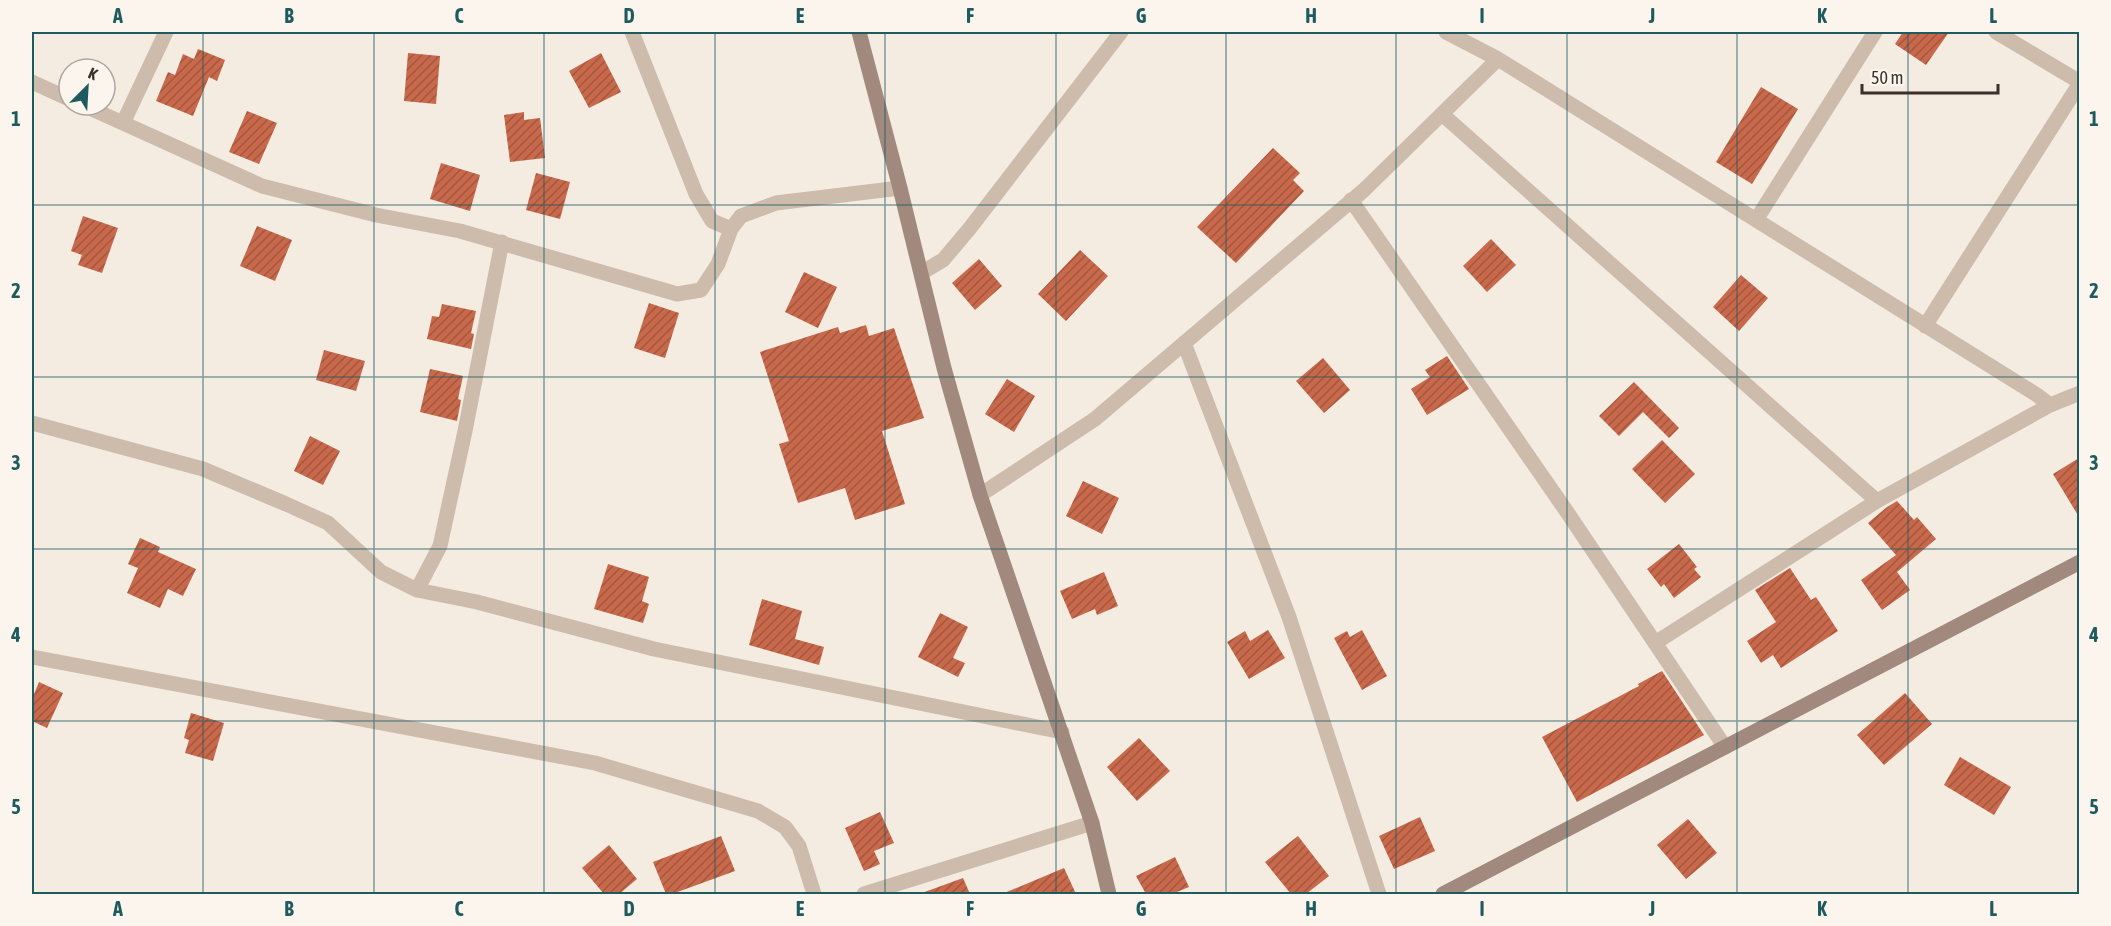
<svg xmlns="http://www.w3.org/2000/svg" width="2111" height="926" font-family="'Asap Condensed',sans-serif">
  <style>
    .building { fill: url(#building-hatch) }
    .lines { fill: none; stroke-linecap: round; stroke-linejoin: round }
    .street { stroke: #cdbbac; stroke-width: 15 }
    .secondary { stroke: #a18a7d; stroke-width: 15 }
    .grid { fill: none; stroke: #1f5a5e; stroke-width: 1.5; stroke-opacity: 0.55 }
    .neatline { fill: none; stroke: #1f5a5e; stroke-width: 2 }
    .grid-label { font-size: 20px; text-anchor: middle; font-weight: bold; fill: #1f5a5e }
  </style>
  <defs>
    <pattern id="building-hatch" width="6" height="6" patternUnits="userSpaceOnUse" patternTransform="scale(1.5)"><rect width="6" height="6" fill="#c8694b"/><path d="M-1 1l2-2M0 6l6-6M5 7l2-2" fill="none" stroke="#a4573f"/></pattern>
  </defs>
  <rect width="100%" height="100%" fill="#f4ebe1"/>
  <path class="building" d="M1903 32H1949L1926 65 1895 44Z
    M198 49 225 60 217 81 209 77 193 116 156 101 168 72 175 75 183 54 194 59Z
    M408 53 440 56 436 104 404 101Z
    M601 53 621 92 589 108 569 71Z
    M1761 87 1798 109 1752 184 1716 162Z
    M247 111 277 123 259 164 229 152Z
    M524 112V120L540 118 545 158 510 162 504 115Z
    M1273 148 1300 173 1293 180 1304 191 1236 263 1197 227Z
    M441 163 480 175 470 211 430 199Z
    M536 173 570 182 560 219 526 210Z
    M83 216 118 228 102 273 78 265 82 255 71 251Z
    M257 226 292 240 275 281 240 266Z
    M1491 239 1516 265 1487 292 1463 266Z
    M1080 250 1108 276 1066 321 1038 294Z
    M979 259 1002 286 975 310 952 283Z
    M804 272 837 287 818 328 785 312Z
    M1741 275 1768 298 1739 331 1713 307Z
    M649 303 679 313 665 358 634 348Z
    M442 304 476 311 471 333 474 334 471 349 427 339 432 316 439 317Z
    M866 325 869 336 894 328 924 418 882 431 905 504 855 520 845 488 798 503 779 444 789 441 760 352 838 327 840 333Z
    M324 350 365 361 356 391 316 380Z
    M1447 356 1469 389 1427 415 1411 389 1430 377 1425 370Z
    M1323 358 1350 390 1324 413 1296 381Z
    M430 369 463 376 458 399 461 400 457 421 420 412Z
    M1007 379 1035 396 1014 432 985 414Z
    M1634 382 1679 428 1669 438 1643 412 1619 436 1599 416Z
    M310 436 340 451 323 485 294 471Z
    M1662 440 1695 474 1665 503 1632 469Z
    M2079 458V517L2053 474Z
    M1083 481 1119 498 1102 534 1066 516Z
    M1897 501 1914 520 1917 517 1936 539 1897 572 1910 590 1882 610 1861 580 1896 555 1868 523 1887 507Z
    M140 538 160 547 158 552 196 569 183 596 168 589 160 608 127 593 138 568 128 564Z
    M1679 544 1697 567 1694 569 1701 577 1674 598 1664 584 1661 587 1647 569Z
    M608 564 649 577 642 601 649 604 643 623 594 609Z
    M1790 568 1811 600 1816 597 1838 631 1781 668 1773 655 1761 663 1747 641 1776 622 1755 590Z
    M1104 572 1118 606 1097 615 1095 609 1072 619 1060 591Z
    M762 599 802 611 795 639 824 647 819 665 749 645Z
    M940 613 968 627 953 658 965 663 958 677 918 657Z
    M1268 630 1285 658 1249 679 1227 642 1245 631 1250 641Z
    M1362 630 1387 676 1362 690 1334 638 1347 631 1350 637Z
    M1662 671 1704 735 1577 802 1542 737 1639 686 1638 684Z
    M39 682 63 693 47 728 32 721V699Z
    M1905 693 1932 724 1884 765 1857 735Z
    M191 713 224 723 213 761 185 753 189 740 184 738Z
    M1139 738 1170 771 1137 801 1107 767Z
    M1960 757 2011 787 1994 815 1944 785Z
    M880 812 894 843 874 851 880 864 864 871 845 828Z
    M1420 817 1435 851 1394 869 1379 836Z
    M1688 819 1717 853 1686 879 1657 845Z
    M721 836 735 871 672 894H666L653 862Z
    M1298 836 1329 876 1306 894H1291L1265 862Z
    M609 845 637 879 619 894H604L582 868Z
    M1175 857 1189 887 1172 894H1146L1136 876Z
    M1064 868 1076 894H1002Z
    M963 878 970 894H922V893Z"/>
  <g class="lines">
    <path class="street" d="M632 32 696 194 712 221 731 229
      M1446 32 1498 59 2037 395 2050 405
      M1996 32 2080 82
      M32 82 69 99
      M83 105 262 186 376 215 460 231 677 294 701 290 718 264 731 229 741 216 776 203 900 188
      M1442 114 1877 501
      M123 123 166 32
      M1351 200 1567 512 1725 747
      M1756 220 1875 32
      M921 273 943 260 970 228 1121 32
      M1925 326 2080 83
      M1184 343 1289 617 1379 894
      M32 423 203 469 286 504 328 523 381 572 417 590 477 602 654 649 1062 732
      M980 495 1095 419 1364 190 1498 59
      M417 590 440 546 465 431 502 242
      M1655 643 1877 501 2050 405 2080 393
      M32 657 595 763 758 811 785 827 799 846 814 894
      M864 894 1092 823"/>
    <path class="secondary" d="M859 32 900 188 944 368 980 495 1092 823 1109 894
      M1443 894 2080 562"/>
  </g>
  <path class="grid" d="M203 32V894M374 32V894M544 32V894M715 32V894M885 32V894M1056 32V894M1226 32V894M1396 32V894M1567 32V894M1737 32V894M1908 32V894M32 205H2080M32 377H2080M32 549H2080M32 721H2080"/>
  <rect width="2111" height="926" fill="none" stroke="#fbf5ee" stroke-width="66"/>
  <g transform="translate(87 87) rotate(24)"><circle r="28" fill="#fbf5ee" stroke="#aea6a0" stroke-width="1.5"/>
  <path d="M0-4.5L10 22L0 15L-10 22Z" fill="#1f5a5e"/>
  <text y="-9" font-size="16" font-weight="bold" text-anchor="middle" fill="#3b302b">K</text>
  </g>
  <path d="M1862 84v9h136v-9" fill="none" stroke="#3b302b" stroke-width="3"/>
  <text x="1871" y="84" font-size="18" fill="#3b302b" stroke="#fbf5ee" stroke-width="4.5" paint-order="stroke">50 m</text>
  <rect x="33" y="33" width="2045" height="860" class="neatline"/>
  <g class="grid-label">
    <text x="118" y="23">A</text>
    <text x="289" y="23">B</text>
    <text x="459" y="23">C</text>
    <text x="629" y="23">D</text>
    <text x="800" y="23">E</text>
    <text x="970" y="23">F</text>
    <text x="1141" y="23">G</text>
    <text x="1311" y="23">H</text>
    <text x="1482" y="23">I</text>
    <text x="1652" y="23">J</text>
    <text x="1822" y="23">K</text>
    <text x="1993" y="23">L</text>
    <text x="16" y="126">1</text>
    <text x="2094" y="126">1</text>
    <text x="16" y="298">2</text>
    <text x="2094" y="298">2</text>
    <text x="16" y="470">3</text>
    <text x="2094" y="470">3</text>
    <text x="16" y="642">4</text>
    <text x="2094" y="642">4</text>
    <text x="16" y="814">5</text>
    <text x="2094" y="814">5</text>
    <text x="118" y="916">A</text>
    <text x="289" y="916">B</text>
    <text x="459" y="916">C</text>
    <text x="629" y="916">D</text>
    <text x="800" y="916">E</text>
    <text x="970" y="916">F</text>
    <text x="1141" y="916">G</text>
    <text x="1311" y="916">H</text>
    <text x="1482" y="916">I</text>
    <text x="1652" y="916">J</text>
    <text x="1822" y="916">K</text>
    <text x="1993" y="916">L</text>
  </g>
</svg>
